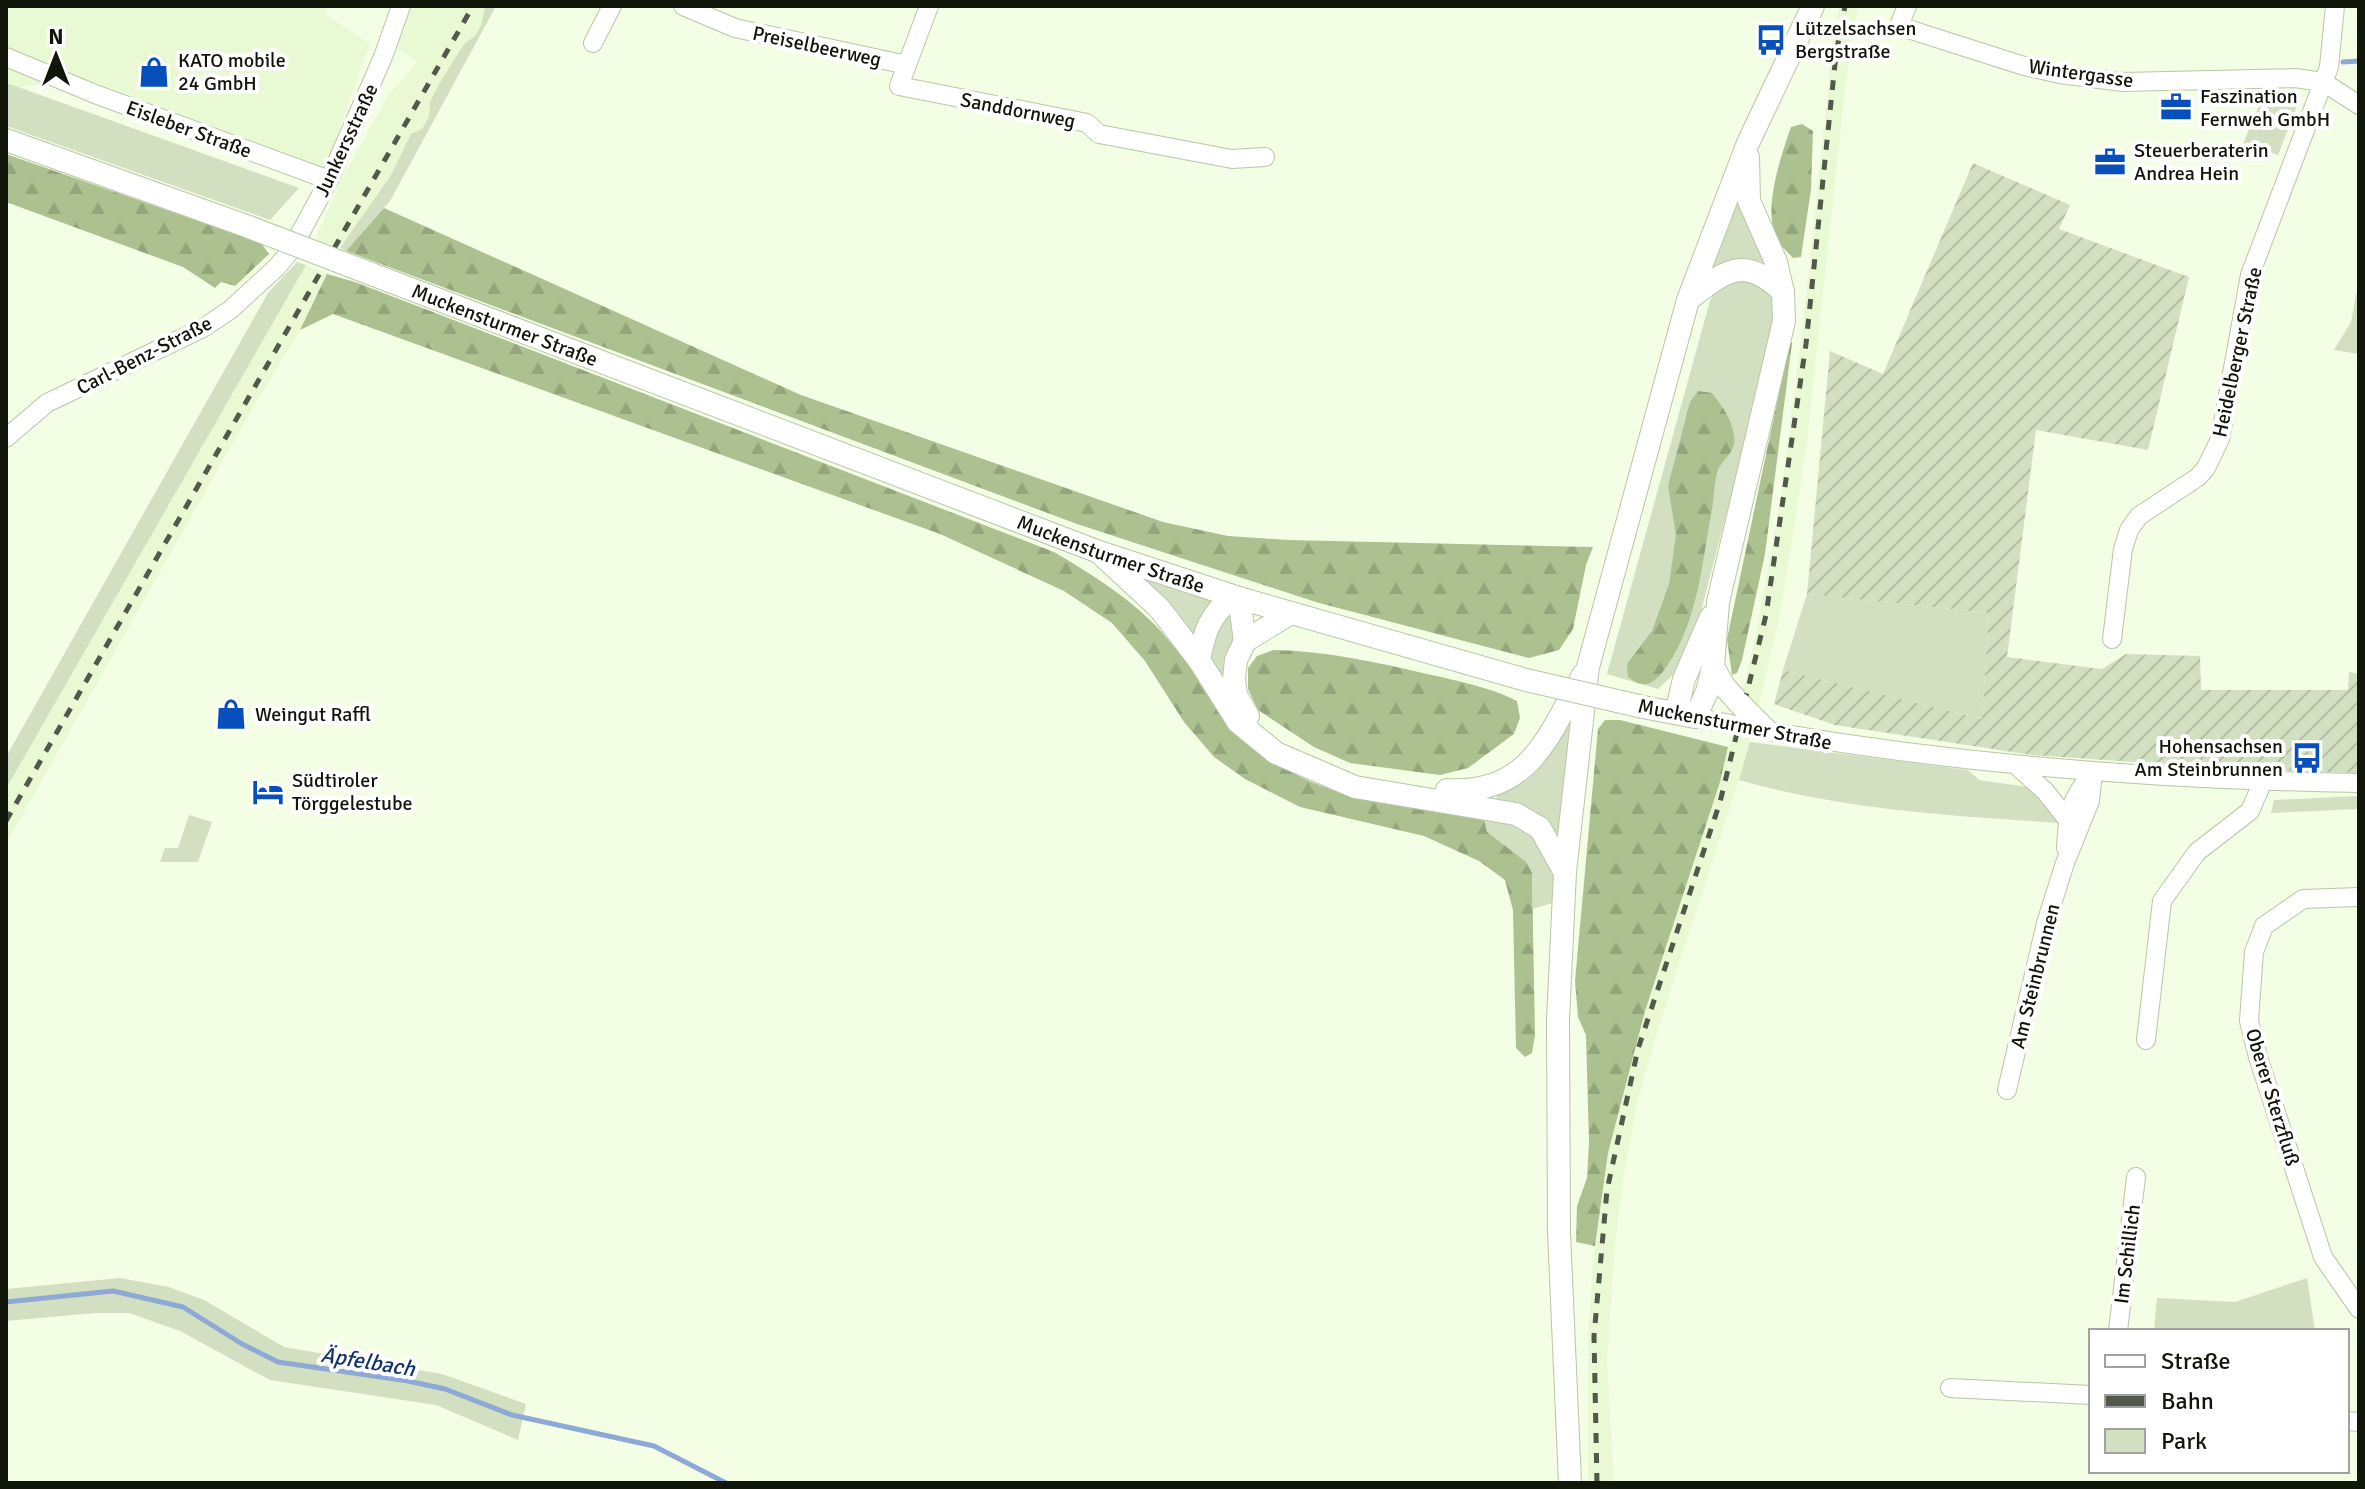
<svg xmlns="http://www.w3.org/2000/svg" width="2365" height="1489" font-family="Signika,sans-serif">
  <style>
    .built { fill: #e9f9d3 }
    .green { fill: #d2dfc0 }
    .forest { fill: url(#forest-firs) }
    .garden { fill: url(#garden-furrows) }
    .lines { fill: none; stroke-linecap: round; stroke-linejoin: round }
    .stream { stroke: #8ea9d5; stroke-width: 5 }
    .minor-casing { stroke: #b9c6a8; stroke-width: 20 }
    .major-casing { stroke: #b9c6a8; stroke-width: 24 }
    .minor { stroke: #fff; stroke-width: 18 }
    .major { stroke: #fff; stroke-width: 22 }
    .rail { stroke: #52594a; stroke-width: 5; stroke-dasharray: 10 10; stroke-linecap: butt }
    .minor-bridge-casing { stroke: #b9c6a8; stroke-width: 20; stroke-linecap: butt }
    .major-bridge-casing { stroke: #b9c6a8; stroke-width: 24; stroke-linecap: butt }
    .minor-bridge { stroke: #fff; stroke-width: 18 }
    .major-bridge { stroke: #fff; stroke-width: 22 }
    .labels { text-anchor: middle; stroke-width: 8; stroke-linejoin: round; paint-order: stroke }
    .poi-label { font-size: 20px; fill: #11160b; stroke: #fff; text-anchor: start }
    .street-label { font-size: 20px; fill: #11160b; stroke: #fff }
    .water-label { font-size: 22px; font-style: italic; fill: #143469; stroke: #fff }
  </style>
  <defs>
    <pattern id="forest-firs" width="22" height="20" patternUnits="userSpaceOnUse" patternTransform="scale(2)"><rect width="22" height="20" fill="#adc190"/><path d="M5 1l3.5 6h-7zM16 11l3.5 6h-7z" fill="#94a57b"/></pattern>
    <pattern id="garden-furrows" width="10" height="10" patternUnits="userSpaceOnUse" patternTransform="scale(2)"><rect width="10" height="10" fill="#d2dfc0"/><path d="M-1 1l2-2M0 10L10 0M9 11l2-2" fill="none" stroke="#b3bfa4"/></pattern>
  </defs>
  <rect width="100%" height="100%" fill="#f3fee5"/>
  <path class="built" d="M6 6H328L325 14 370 44 325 168 91 81 18 87 6 83Z
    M408 6H485L481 26 475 36 464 44 442 79 430 102 429 117 422 129 411 135 391 175 340 248 315 240 342 179 389 94 417 62 394 46Z
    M1839 6H1858L1847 72 1807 441 1793 534 1777 628 1746 758 1658 1029 1638 1099 1624 1174 1614 1255 1607 1363 1614 1483H1588V1336L1593 1264 1608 1153 1645 1011 1720 782 1755 640 1780 501 1804 317 1834 30Z
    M306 265 327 274 300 330 247 418 6 844V789Z"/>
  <path class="green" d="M485 6H496L390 201 346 251 340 248 391 175 411 134 422 129 429 117 430 102 442 79 464 44 475 36 481 26Z
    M6 83 18 87 299 188 270 220 6 126Z
    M2265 91 2300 98 2278 155 2243 144Z
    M1741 193 1772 265C1750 258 1734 255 1713 267Z
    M297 262 306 265 6 789V757L268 293Z
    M1757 276 1775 299 1776 322 1698 623 1678 670 1658 689 1607 674 1710 301 1717 286Z
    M2359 280V354L2334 350 2351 322Z
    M1132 571 1218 599 1196 644Z
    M1807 594 1989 613 1982 719 1783 670Z
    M1230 613C1237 639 1231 667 1228 694L1209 658 1220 623Z
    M1572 712 1557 839 1496 801 1497 795C1540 781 1554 751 1572 712Z
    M1750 742 1968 770 1979 780 2028 787 2060 823C1952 816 1843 810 1739 780Z
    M2359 796V809L2271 813 2274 800Z
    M1483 814 1506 820 1534 834 1554 872 1552 903 1533 909 1532 874 1487 832Z
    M189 815 212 822 198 862H160L165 848H178Z
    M120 1278 169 1287 204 1300 284 1347 442 1374 526 1404 518 1440 436 1405 270 1380 180 1331 129 1313H95L6 1321V1289Z
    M2307 1278 2315 1331H2154L2157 1298 2235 1302Z"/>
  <path class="forest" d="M1802 124 1813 131 1811 189 1801 257 1793 258C1788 252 1780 246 1777 239 1762 210 1781 156 1791 127Z
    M6 154 261 243 269 254 235 286 221 282 215 288 183 267 6 202Z
    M384 208 801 395 1163 522 1228 536 1289 540 1593 547 1586 565 1573 629 1559 650 1529 658 1319 603 1077 524 346 251Z
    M327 274 355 282 1054 552C1089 573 1123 593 1153 623 1205 676 1229 739 1299 776 1352 804 1424 805 1483 814L1487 832 1526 862 1532 873 1535 1035 1532 1053 1525 1057 1516 1048 1513 910 1505 880 1479 861 1424 836 1300 807 1245 779 1214 757 1184 722 1145 661 1112 623 1064 591 940 534 333 314 300 330Z
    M1790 341 1792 343 1765 554 1742 660 1737 673 1732 675 1727 639Z
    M1698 391 1712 393C1722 406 1732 419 1734 436 1737 453 1721 459 1717 473 1714 484 1714 498 1712 509 1702 563 1698 621 1667 666 1655 683 1646 691 1628 677L1627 664 1652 631 1669 584 1676 535 1668 486 1690 402Z
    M1273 650C1326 651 1376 662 1427 674 1459 681 1489 687 1517 701L1520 718 1514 734 1468 768 1440 775 1350 763 1314 747 1258 710 1248 689V668L1257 656Z
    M1605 720H1620L1728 747 1720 782 1645 1011 1608 1153 1595 1246 1576 1242 1577 1206 1587 1178 1589 1142 1586 1035 1578 1017 1575 981 1598 729Z"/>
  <path class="garden" d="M1973 163 2070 205 2059 229 2189 277 2148 450 2036 430 2007 657 2102 669 2126 654 2200 656 2201 690H2348L2349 672 2359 674V773L2235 769 2032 755 1835 725 1774 704 1783 670 1982 719 1989 613 1807 594 1830 351 1883 374Z"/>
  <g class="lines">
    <path class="stream" d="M2343 62 2359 61
      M6 1302 113 1291 183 1307 242 1344 278 1362 408 1381 445 1389 512 1415 654 1446 726 1483"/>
    <defs>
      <path id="minor" d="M683 6 735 28 907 65
        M929 6 899 86 1087 123 1099 134 1232 159 1265 157
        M1907 6 1900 23 1908 29 2024 66 2060 74 2123 82 2295 78 2323 82 2359 105
        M593 43 612 6
        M6 57 95 94 329 180
        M6 438 47 403 203 328 230 310 277 267 291 250 329 180 383 57 401 6
        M2112 639 2123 549 2129 530 2139 516 2198 477 2206 468 2220 439 2250 275 2329 67 2335 6
        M1695 717 1736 725
        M1767 731C1963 765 2160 780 2359 783
        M2018 767 2045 791 2067 819
        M2066 848C2068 812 2069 802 2092 773
        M2359 897 2303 899 2264 926 2254 952 2249 1021 2258 1057 2323 1257 2359 1309
        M2146 1040 2162 901 2197 852 2250 811 2263 781
        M2007 1090 2046 923 2065 863 2090 801 2093 773
        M2118 1331 2136 1177
        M1950 1388 2091 1395
        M2347 1421 2359 1422"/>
      <g id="major">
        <path d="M6 140 249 227"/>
        <path id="s1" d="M374 275 1099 552 1239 598 1526 680"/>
        <path d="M1689 299C1726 270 1744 255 1783 292"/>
        <path d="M1104 557 1159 608 1199 660 1238 722 1276 753 1355 787 1516 814 1540 828 1564 871"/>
        <path d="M1239 598 1245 641 1236 660 1234 679 1236 695 1248 716"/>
        <path d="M1245 641 1291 613"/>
        <path d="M1199 660C1205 629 1209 618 1232 596"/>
        <path d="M1713 667 1724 686 1740 704"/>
        <path d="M1643 707 1695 717 1707 692 1713 667 1718 602 1784 321 1783 292 1776 262 1749 201 1748 157"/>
        <path d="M1676 713 1684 679 1711 617"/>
        <path d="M1447 790C1531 795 1548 735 1583 675"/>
        <path d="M1570 1483 1559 1232 1558 1020 1565 872 1588 667 1688 300 1748 143 1813 6"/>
      </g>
    </defs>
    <use href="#minor" class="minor-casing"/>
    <use href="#major" class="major-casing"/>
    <use href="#minor" class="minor"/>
    <use href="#major" class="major"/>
    <path class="rail" d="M6 821 473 6
      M1597 1483 1594 1336 1607 1190 1638 1049 1720 802 1766 615 1806 344 1836 54 1845 6"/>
    <defs>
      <path id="minor-bridge" d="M1736 725 1767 731"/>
      <path id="major-bridge" d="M249 227 374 275
        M1526 680 1643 707
        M1740 704 1767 731"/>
    </defs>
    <use href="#minor-bridge" class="minor-bridge-casing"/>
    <use href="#major-bridge" class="major-bridge-casing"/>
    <use href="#minor-bridge" class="minor-bridge"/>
    <use href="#major-bridge" class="major-bridge"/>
  </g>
  <defs>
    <symbol id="bus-bare" viewBox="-9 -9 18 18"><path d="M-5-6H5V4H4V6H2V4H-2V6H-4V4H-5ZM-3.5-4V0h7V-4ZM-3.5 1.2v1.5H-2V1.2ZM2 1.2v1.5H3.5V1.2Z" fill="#074fba" stroke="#fff" stroke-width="2.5" paint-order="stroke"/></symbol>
    <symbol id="shop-bare" viewBox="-9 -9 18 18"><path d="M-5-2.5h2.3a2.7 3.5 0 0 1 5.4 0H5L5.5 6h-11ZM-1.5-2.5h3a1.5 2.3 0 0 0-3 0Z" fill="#074fba" stroke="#fff" stroke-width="2.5" paint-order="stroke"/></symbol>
    <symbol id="office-bare" viewBox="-9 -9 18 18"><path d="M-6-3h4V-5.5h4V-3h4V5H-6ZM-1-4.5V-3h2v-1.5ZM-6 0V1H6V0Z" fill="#074fba" stroke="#fff" stroke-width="2.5" paint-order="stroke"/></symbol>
    <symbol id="hotel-bare" viewBox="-9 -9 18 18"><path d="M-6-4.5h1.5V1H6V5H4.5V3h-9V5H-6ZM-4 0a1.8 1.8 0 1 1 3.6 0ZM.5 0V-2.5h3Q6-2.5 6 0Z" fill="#074fba" stroke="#fff" stroke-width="2.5" paint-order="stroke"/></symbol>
  </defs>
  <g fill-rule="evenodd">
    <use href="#bus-bare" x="1749" y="18" width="44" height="44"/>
    <use href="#shop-bare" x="132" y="50" width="44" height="44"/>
    <use href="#office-bare" x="2154" y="85" width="44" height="44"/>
    <use href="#office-bare" x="2088" y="140" width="44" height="44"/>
    <use href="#shop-bare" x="209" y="692" width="44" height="44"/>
    <use href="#bus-bare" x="2285" y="736" width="44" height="44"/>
    <use href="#hotel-bare" x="246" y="770" width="44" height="44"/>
  </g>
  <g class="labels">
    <g class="poi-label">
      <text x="1795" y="35">Lützelsachsen<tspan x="1795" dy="23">Bergstraße</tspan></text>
      <text x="178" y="67">KATO mobile<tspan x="178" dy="23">24 GmbH</tspan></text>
      <text x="2200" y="103">Faszination<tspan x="2200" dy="23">Fernweh GmbH</tspan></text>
      <text x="2134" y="157">Steuerberaterin<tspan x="2134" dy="23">Andrea Hein</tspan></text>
      <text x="255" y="721">Weingut Raffl</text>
      <text x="2283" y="753" text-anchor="end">Hohensachsen<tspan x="2283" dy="23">Am Steinbrunnen</tspan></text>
      <text x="292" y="787">Südtiroler<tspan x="292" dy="23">Törggelestube</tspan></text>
    </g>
    <g class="street-label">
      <text transform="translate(817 46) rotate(12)" y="7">Preiselbeerweg</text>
      <text transform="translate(2081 73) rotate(8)" y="7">Wintergasse</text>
      <text transform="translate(1018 110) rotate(11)" y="7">Sanddornweg</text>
      <text transform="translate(189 129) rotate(20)" y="7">Eisleber Straße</text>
      <text transform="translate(346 140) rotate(-65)" y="7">Junkersstraße</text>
      <text dy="7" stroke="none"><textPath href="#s1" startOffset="140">Muckensturmer Straße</textPath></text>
      <text transform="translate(2237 352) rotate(-78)" y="7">Heidelberger Straße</text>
      <text transform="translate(144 355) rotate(-27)" y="7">Carl-Benz-Straße</text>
      <text dy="7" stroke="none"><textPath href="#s1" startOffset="788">Muckensturmer Straße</textPath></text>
      <text transform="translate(1735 724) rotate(11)" y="7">Muckensturmer Straße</text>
      <text transform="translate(2035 976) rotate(-76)" y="7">Am Steinbrunnen</text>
      <text transform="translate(2273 1097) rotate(73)" y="7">Oberer Sterzfluß</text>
      <text transform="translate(2127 1254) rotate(-83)" y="7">Im Schillich</text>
    </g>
    <g class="water-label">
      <text transform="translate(368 1361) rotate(9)" y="8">Äpfelbach</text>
    </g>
  </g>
  <rect width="2365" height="1489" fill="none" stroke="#11160b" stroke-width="16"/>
  <rect x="2089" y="1329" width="260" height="144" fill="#ffffff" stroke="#a0a29d" stroke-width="2"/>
  <rect x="2105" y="1355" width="40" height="12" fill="#ffffff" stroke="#a0a29d" stroke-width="2"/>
  <text x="2161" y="1369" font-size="24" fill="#11160b">Straße</text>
  <rect x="2105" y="1395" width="40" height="12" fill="#52594a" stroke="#a0a29d" stroke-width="2"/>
  <text x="2161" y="1409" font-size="24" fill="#11160b">Bahn</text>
  <rect x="2105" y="1429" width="40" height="24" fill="#d2dfc0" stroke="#a0a29d" stroke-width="2"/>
  <text x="2161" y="1449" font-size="24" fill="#11160b">Park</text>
  <g transform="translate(56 56)" stroke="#ffffff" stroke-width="6" paint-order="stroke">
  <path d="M0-6L14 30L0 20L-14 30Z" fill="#11160b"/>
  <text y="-12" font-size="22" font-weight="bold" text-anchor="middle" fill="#11160b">N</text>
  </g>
</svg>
